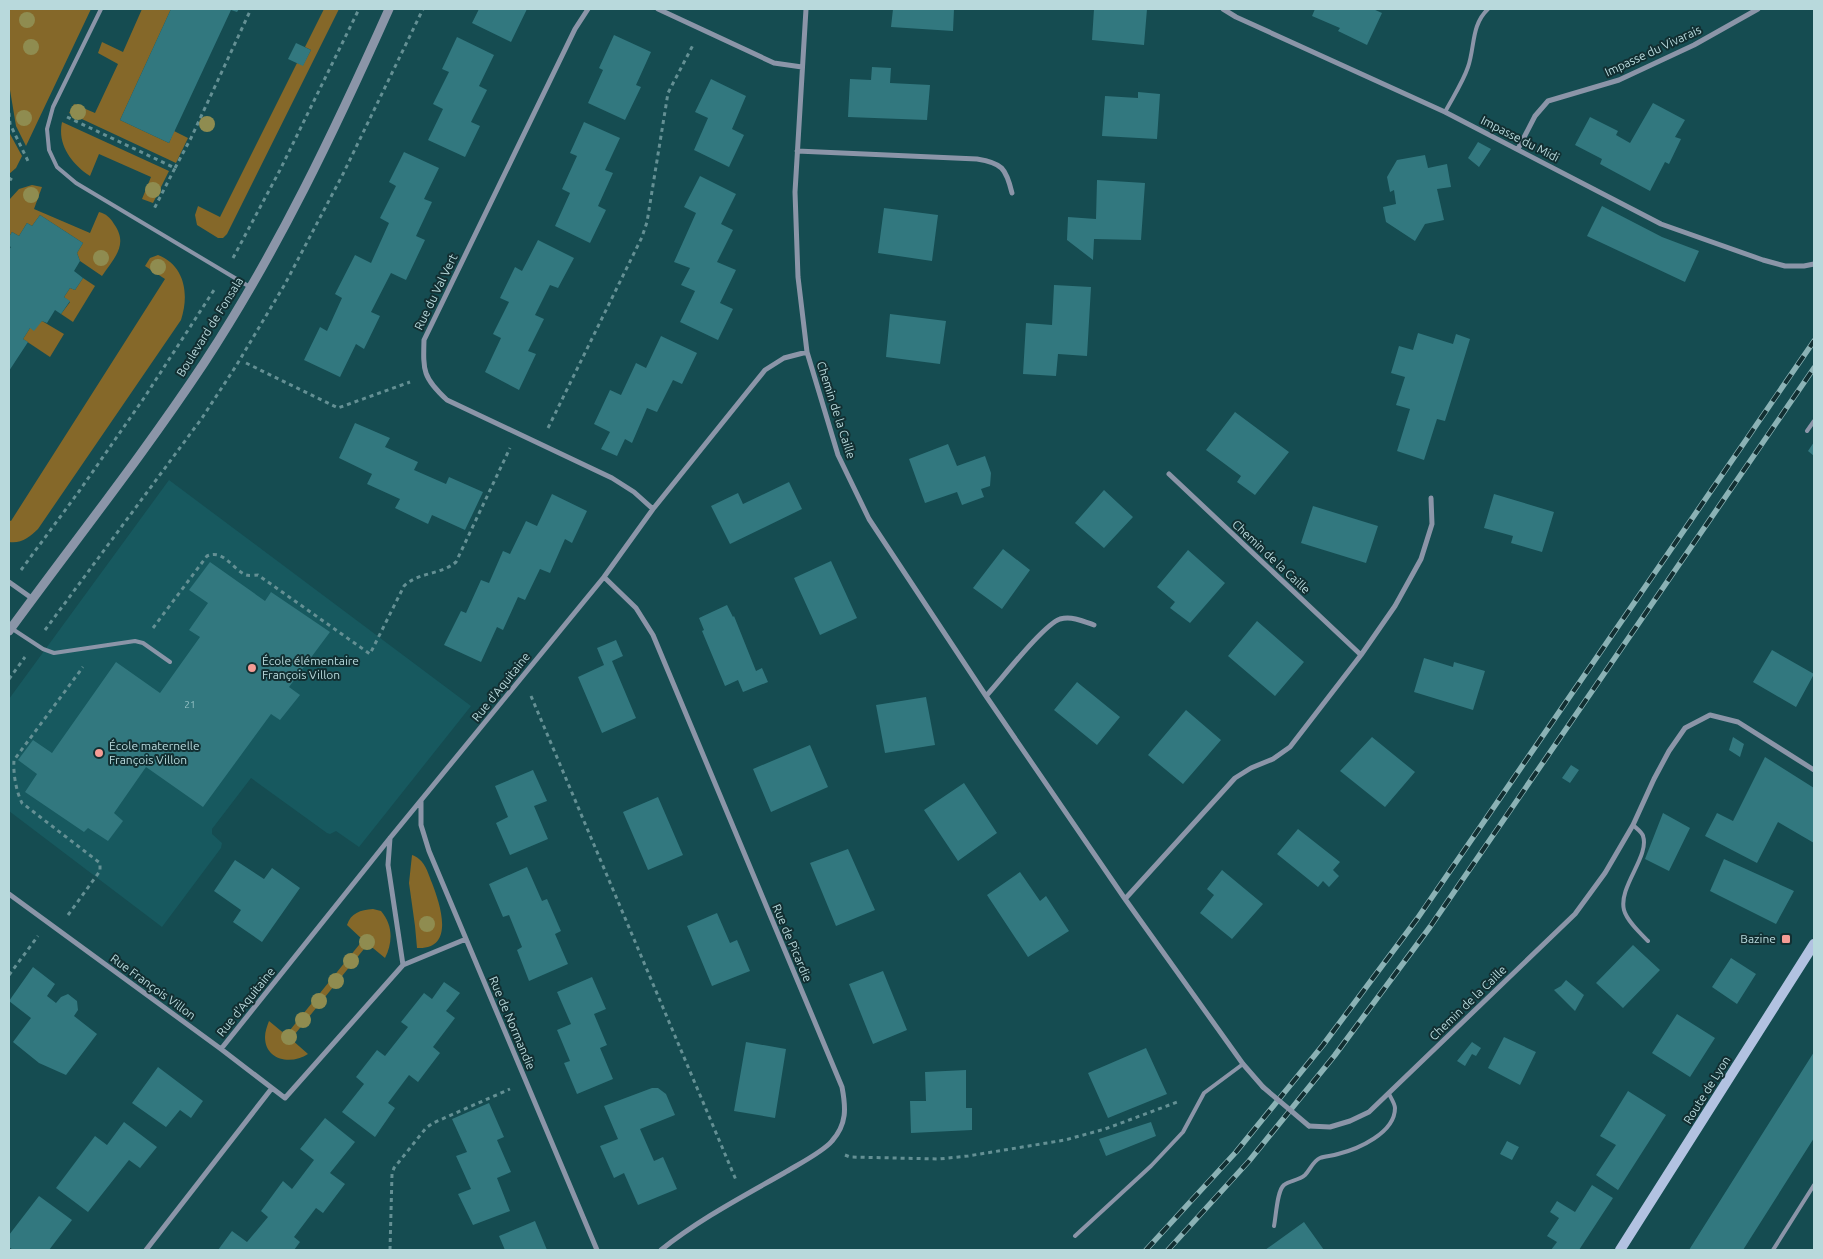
<svg xmlns="http://www.w3.org/2000/svg" width="1823" height="1259" font-family="Ubuntu,sans-serif">
  <style>
    .built { fill: #17595f }
    .green { fill: #856829 }
    .building { fill: #32787f }
    .lines { fill: none; stroke-linecap: round; stroke-linejoin: round }
    .path { stroke: #649094; stroke-width: 3; stroke-dasharray: 4 4; stroke-linecap: butt }
    .service { stroke: #8b95a8; stroke-width: 4 }
    .minor { stroke: #8b95a8; stroke-width: 5 }
    .tertiary { stroke: #8b95a8; stroke-width: 9 }
    .secondary { stroke: #b2c2e1; stroke-width: 10 }
    .rail-casing { stroke: #8bb2b5; stroke-width: 5.5 }
    .rail { stroke: #122f32; stroke-width: 4; stroke-dasharray: 11; stroke-linecap: butt }
    .minor-bridge { stroke: #8b95a8; stroke-width: 5 }
    .tree { fill: #8f8c50 }
    .poi-dot { fill: #f59c95; stroke: #122f32; stroke-width: 2 }
    .labels { text-anchor: middle; stroke-width: 4; stroke-linejoin: round; paint-order: stroke }
    .number-label { font-size: 10px; fill: #96c1c5 }
    .street-label { font-size: 12px; fill: #b8d9dc; stroke: #122f32 }
    .poi-label { font-size: 12px; fill: #b8d9dc; stroke: #122f32; text-anchor: start }
  </style>
  <rect width="100%" height="100%" fill="#154c51"/>
  <path class="built" d="M169 480 471 706 359 847 336 831 330 834 327 833 251 778 212 829V834L222 843 221 848 162 927 9 811V699Z"/>
  <path class="green" d="M9 9H91L26 146 16 126 9 84Z
    M142 9H171L120 120 169 143 174 131 188 138 176 163 69 113 74 104 95 113 118 64 98 53 102 42 123 52Z
    M324 9H339L227 234 223 238H218L197 225 195 215 198 206 220 217 297 63 303 65 311 50 305 47Z
    M62 122 169 171 153 203 142 199 151 177 99 154 90 176C72 164 57 145 62 122Z
    M9 132 22 156 16 168 9 174Z
    M32 185 42 187 34 209 90 233 99 212C106 214 110 217 114 224 129 245 114 258 102 276L80 261 77 253 83 243 40 215 32 226 27 223 19 236 12 232 9 237V200L19 189Z
    M158 255C186 266 189 296 181 320L38 529C30 537 21 544 9 542V520L11 521 165 279 145 266 150 258Z
    M83 278 95 286 73 322 61 314 70 302 64 297 70 288 75 290Z
    M42 321 64 334 50 357 23 339 30 328Z
    M412 855C415 856 417 857 419 859 426 864 429 876 432 883 440 904 456 950 417 948L415 926 409 883Z
    M373 909 381 911C393 925 393 942 385 958L368 944 291 1039 308 1054C292 1065 265 1061 265 1037 265 1032 267 1026 269 1021L286 1035 363 940 347 925C351 913 360 910 373 909Z"/>
  <path class="building" d="M171 9H239L237 12 231 10 169 143 120 120Z
    M479 9H527L511 42 472 23Z
    M893 9H954L953 31 891 27Z
    M1094 9H1147L1144 45 1092 40Z
    M1315 9H1373L1382 13 1367 45 1338 31 1340 28 1312 16Z
    M614 35 651 52 636 85 641 87 625 120 588 103 603 70 599 68Z
    M457 37 494 55 479 86 487 90 471 122 480 126 465 157 428 140 443 109 433 104 449 72 442 69Z
    M296 43 311 50 303 66 288 59Z
    M872 67 891 68 890 83 930 85 927 120 848 117 850 79 871 80Z
    M711 79 746 96 732 129 744 135 729 167 694 150 708 118 695 112Z
    M1138 92 1160 94 1157 139 1102 136 1105 96 1138 98Z
    M1653 103 1685 120 1675 137 1681 139 1669 164 1665 162 1650 191 1600 164 1602 159 1575 145 1590 117 1618 131 1616 135 1630 143Z
    M584 122 620 138 605 170 613 173 598 206 606 210 590 243 555 226 570 193 562 189 577 156 570 153Z
    M1478 142 1491 149 1479 167 1468 158Z
    M404 152 439 168 424 199 432 202 416 236 425 240 406 280 391 273 371 312 380 316 364 349 356 344 340 377 304 360 320 327 327 331 342 298 335 294 355 255 371 263 389 223 380 218 396 186 389 182Z
    M1425 155 1428 168 1447 164 1451 187 1437 189 1444 220 1425 224 1415 241 1386 222 1383 207 1396 204 1394 190 1390 192 1387 177 1397 160Z
    M700 176 736 194 721 224 733 230 717 262 736 270 720 303 733 309 718 340 680 322 695 291 681 285 690 268 674 262 696 213 684 207Z
    M1097 180 1145 183 1141 240 1094 239 1093 260 1067 240 1068 217 1096 219Z
    M1602 206 1662 237 1699 251 1685 282 1587 236Z
    M884 208 938 215 932 261 878 253Z
    M40 215 83 243 77 253 80 261 74 271 83 278 75 290 70 288 64 297 70 301 61 314 55 310 47 323 42 321 34 331 30 328 23 339 28 342 9 371V250L11 247 9 246V237L12 232 19 236 27 223 32 226Z
    M538 240 574 258 558 288 550 285 535 315 544 319 528 351 536 354 519 390 485 372 501 338 493 334 509 302 500 298 515 267 522 271Z
    M1054 285 1091 287 1087 356 1058 354 1056 376 1023 374 1026 323 1052 325Z
    M890 314 946 321 940 364 886 357Z
    M1418 333 1453 344 1456 334 1470 339 1445 421 1437 419 1424 460 1397 451 1410 409 1396 405 1405 377 1391 373 1399 346 1413 350Z
    M661 336 697 353 682 384 673 380 657 412 647 408 632 443 625 439 617 456 601 449 610 432 594 424 610 390 621 395 636 363 646 368Z
    M1235 412 1289 452 1255 495 1237 482 1241 476 1206 450Z
    M355 423 390 438 385 447 418 462 414 470 446 484 449 477 483 492 465 530 432 515 428 524 395 508 400 499 367 484 372 474 339 458Z
    M1814 442V456L1808 451Z
    M948 444 957 466 985 456 991 473 990 486 981 489 984 497 962 505 957 492 925 503 909 459Z
    M789 482 802 509 730 544 711 506 738 493 743 504Z
    M1104 490 1133 517 1104 548 1075 523Z
    M552 494 587 511 572 543 565 539 550 573 540 569 525 600 518 597 503 630 497 627 481 662 444 645 461 611 466 613 481 580 489 583 503 551 510 554 526 521 537 526Z
    M1494 494 1554 512 1542 552 1511 543 1513 536 1484 528Z
    M1313 506 1378 526 1366 563 1301 543Z
    M1003 549 1030 570 1002 609 973 588Z
    M1188 550 1225 583 1190 623 1170 608 1175 602 1157 587Z
    M831 561 857 618 820 635 794 578Z
    M210 562 265 601 271 592 330 632 289 687 300 695 280 720 271 714 203 807 146 767 114 813 123 821 108 841 88 828 84 832 25 792 37 774 18 760 33 740 52 753 116 662 160 693 200 637 189 630 208 603 189 590Z
    M727 605 733 617 734 616 756 671 762 668 768 682 743 692 738 680 725 686 702 631 704 630 699 618Z
    M1257 621 1304 662 1275 696 1228 656Z
    M616 640 623 656 612 661 636 718 602 733 578 677 604 665 597 648Z
    M1772 650 1814 674 1796 707 1753 682Z
    M1424 658 1453 667 1454 662 1485 671 1473 710 1414 692Z
    M1077 682 1120 717 1097 745 1054 710Z
    M926 697 935 745 885 753 876 705Z
    M1186 710 1221 740 1183 784 1148 755Z
    M1372 737 1415 772 1385 807 1340 771Z
    M1733 737 1744 744 1740 757 1729 750Z
    M810 745 828 787 771 812 753 769Z
    M1765 757 1814 788V843L1778 822 1757 863 1705 836 1717 813 1733 821Z
    M1571 765 1579 770 1570 783 1562 778Z
    M533 770 547 801 534 806 548 839 510 855 496 823 508 817 495 786Z
    M964 783 997 833 958 861 924 810Z
    M658 797 683 855 648 870 623 812Z
    M1663 813 1690 828 1669 871 1645 859Z
    M1298 829 1340 862 1333 870 1339 876 1329 887 1323 881 1318 887 1277 854Z
    M848 849 875 910 836 926 810 863Z
    M1724 859 1794 891 1776 924 1710 891Z
    M235 860 264 879 272 868 300 888 262 942 233 922 241 910 214 891Z
    M527 867 542 901 547 899 561 931 555 934 568 964 529 981 517 950 522 947 509 915 503 917 489 884Z
    M1222 870 1263 904 1232 939 1200 913 1214 895 1207 889Z
    M1020 872 1040 901 1046 896 1069 931 1028 957 987 895Z
    M717 913 730 943 737 940 750 971 712 986 687 926Z
    M1633 945 1660 970 1623 1008 1596 983Z
    M1731 958 1756 974 1737 1004 1712 987Z
    M33 967 55 984 47 996 56 1003 61 997 68 994 77 1001 78 1010 74 1016 97 1034 66 1075 39 1063 13 1042 31 1018 9 1001Z
    M883 971 907 1030 873 1044 849 984Z
    M592 977 606 1009 594 1014 607 1045 600 1048 613 1079 577 1094 564 1063 570 1061 557 1030 571 1024 557 992Z
    M1566 980 1584 995 1575 1011 1554 990 1561 986Z
    M444 982 460 993 446 1011 455 1018 433 1047 440 1053 418 1082 409 1075 388 1103 395 1108 375 1137 342 1112 364 1084 356 1077 377 1050 385 1056 408 1027 401 1022 424 993 432 999Z
    M1677 1014 1715 1038 1690 1077 1652 1053Z
    M1504 1037 1536 1052 1520 1085 1488 1068Z
    M746 1042 786 1049 775 1118 734 1111Z
    M1472 1042 1481 1048 1476 1056 1472 1054 1465 1066 1457 1061Z
    M1146 1048 1167 1094 1108 1118 1088 1073Z
    M1814 1052V1138L1743 1250H1689Z
    M158 1067 203 1101 191 1118 180 1110 166 1127 132 1103Z
    M966 1070V1108H972V1130L911 1133 910 1101H926L925 1072Z
    M652 1088H658L666 1094 675 1115 640 1129 654 1161 663 1157 677 1189 638 1205 624 1173 614 1178 600 1146 618 1139 604 1106Z
    M1628 1091 1666 1115 1618 1190 1596 1175 1616 1145 1600 1136Z
    M489 1103 504 1137 497 1140 511 1172 497 1178 510 1211 473 1225 458 1194 471 1189 456 1156 467 1152 452 1119Z
    M325 1118 355 1142 330 1173 345 1184 323 1213 316 1208 294 1237 300 1242 294 1250H218L232 1231 247 1242 268 1217 261 1211 283 1181 292 1189 314 1160 300 1149Z
    M124 1122 157 1147 140 1168 129 1160 88 1212 56 1188 95 1136 107 1145Z
    M1151 1122 1156 1136 1106 1156 1099 1139Z
    M1507 1141 1519 1147 1512 1160 1500 1154Z
    M1592 1185 1613 1198 1579 1250H1551L1557 1242 1547 1236 1559 1218 1550 1212 1557 1201 1575 1212Z
    M39 1196 72 1220 49 1250H13L9 1247V1235Z
    M535 1221 547 1250H505L499 1236Z
    M1304 1222 1324 1250H1265Z"/>
  <g class="lines">
    <path class="path" d="M9 113 10 124 28 161
      M67 117 175 168 154 209
      M175 168 191 138 251 9
      M9 178 12 180
      M233 258 280 170 359 9
      M246 363 338 408 410 382
      M548 428 642 237 647 222 668 93 693 45
      M21 570 80 490 144 398 216 287
      M153 628 207 556C224 549 232 569 246 575 249 576 255 575 258 575L370 654 404 586C418 572 441 575 456 562L510 448
      M45 630 202 418 236 366 285 284 343 174 423 9
      M9 679 25 657
      M531 696 736 1180
      M68 915 100 871V863L22 803C16 791 13 773 14 760L83 667
      M9 975 38 936
      M845 1155 850 1157 939 1159 968 1156 1065 1140 1105 1129 1180 1101
      M390 1250 392 1174 394 1168 426 1128 433 1123 510 1089"/>
    <path class="service" d="M101 9 53 107 47 129 49 150 57 167 76 183 250 287
      M1445 112C1453 97 1463 82 1468 67 1475 47 1471 25 1488 9
      M1807 431 1814 421
      M11 628 43 649 54 653 135 641 143 643 170 662
      M1633 825C1636 828 1642 832 1643 836 1650 856 1618 887 1624 910 1627 921 1640 933 1648 941
      M1274 1226C1276 1217 1277 1190 1284 1185 1290 1180 1298 1181 1305 1175 1310 1170 1313 1161 1320 1158 1325 1156 1332 1156 1338 1154 1358 1149 1395 1133 1395 1108 1395 1104 1391 1098 1389 1094
      M1075 1236 1151 1166 1183 1132 1204 1093 1243 1064
      M1773 1250 1814 1185"/>
    <path class="minor" d="M588 9 575 29 424 340C423 371 423 378 447 400L612 478 634 492 653 509
      M658 9 774 63 802 67
      M806 9 795 192 798 277 807 352 838 455 869 519 986 696 1125 899 1243 1064 1263 1087
      M1223 9 1236 17 1445 112 1661 224 1763 260 1785 266H1804L1814 264
      M1518 149 1535 116 1548 101 1619 80 1694 45 1758 9
      M797 151 977 159C1002 163 1006 168 1012 193
      M1169 474 1361 655
      M604 577 636 608 653 635 842 1087C846 1108 847 1124 832 1141 823 1152 797 1165 784 1173 742 1197 698 1220 661 1250
      M9 582 33 599
      M986 696C1001 680 1043 625 1060 619 1072 616 1083 621 1094 625
      M421 801V825L429 851 597 1250
      M390 838 388 865 403 965
      M9 894 221 1049 285 1098 403 965 466 939
      M1125 899 1235 778 1251 768 1273 759 1290 747 1361 655 1395 606 1421 559 1432 524 1431 498
      M221 1049 390 838 604 577 653 509 748 391 765 370 784 358 807 352
      M1309 1126 1330 1127 1350 1121 1369 1112 1575 914 1605 873 1633 825 1654 779 1669 751 1685 728 1710 715 1738 722 1814 770
      M146 1250 272 1088"/>
    <path class="tertiary" d="M9 631C74 542 143 455 204 363 277 252 335 130 389 9"/>
    <path class="secondary" d="M1620 1250 1814 944"/>
    <defs>
      <path id="rail" d="M1146 1250 1236 1152 1323 1045 1417 919 1814 341
        M1168 1250 1249 1161 1335 1055 1430 927 1814 368"/>
    </defs>
    <use href="#rail" class="rail-casing"/>
    <use href="#rail" class="rail"/>
    <path class="minor-bridge" d="M1263 1087 1309 1126"/>
  </g>
  <g class="tree">
    <circle cx="27" cy="20" r="8"/>
    <circle cx="31" cy="47" r="8"/>
    <circle cx="78" cy="112" r="8"/>
    <circle cx="24" cy="118" r="8"/>
    <circle cx="207" cy="124" r="8"/>
    <circle cx="153" cy="190" r="8"/>
    <circle cx="31" cy="195" r="8"/>
    <circle cx="101" cy="258" r="8"/>
    <circle cx="158" cy="267" r="8"/>
    <circle cx="427" cy="924" r="8"/>
    <circle cx="367" cy="942" r="8"/>
    <circle cx="351" cy="961" r="8"/>
    <circle cx="336" cy="981" r="8"/>
    <circle cx="319" cy="1001" r="8"/>
    <circle cx="303" cy="1020" r="8"/>
    <circle cx="289" cy="1037" r="8"/>
  </g>
  <g class="poi-dot">
    <circle cx="252" cy="668" r="5"/>
    <circle cx="99" cy="753" r="5"/>
    <rect x="1781" y="934" width="10" height="10" rx="2.5"/>
  </g>
  <g class="labels">
    <g class="number-label">
      <text x="190" y="708">21</text>
    </g>
    <g class="street-label">
      <text transform="translate(1653 51) rotate(-25)" y="4">Impasse du Vivarais</text>
      <text transform="translate(1520 139) rotate(27)" y="4">Impasse du Midi</text>
      <text transform="translate(436 292) rotate(-64)" y="4">Rue du Val Vert</text>
      <text transform="translate(210 327) rotate(-58)" y="4">Boulevard de Fonsala</text>
      <text transform="translate(836 410) rotate(72)" y="4">Chemin de la Caille</text>
      <text transform="translate(1271 557) rotate(43)" y="4">Chemin de la Caille</text>
      <text transform="translate(501 687) rotate(-51)" y="4">Rue d'Aquitaine</text>
      <text transform="translate(792 943) rotate(67)" y="4">Rue de Picardie</text>
      <text transform="translate(153 987) rotate(36)" y="4">Rue François Villon</text>
      <text transform="translate(246 1002) rotate(-51)" y="4">Rue d'Aquitaine</text>
      <text transform="translate(1468 1003) rotate(-44)" y="4">Chemin de la Caille</text>
      <text transform="translate(512 1023) rotate(67)" y="4">Rue de Normandie</text>
      <text transform="translate(1707 1090) rotate(-58)" y="4">Route de Lyon</text>
    </g>
    <g class="poi-label">
      <text x="262" y="665">École élémentaire<tspan x="262" dy="14">François Villon</tspan></text>
      <text x="109" y="750">École maternelle<tspan x="109" dy="14">François Villon</tspan></text>
      <text x="1776" y="943" text-anchor="end">Bazine</text>
    </g>
  </g>
  <rect width="1823" height="1259" fill="none" stroke="#b8d9dc" stroke-width="20"/>
</svg>
